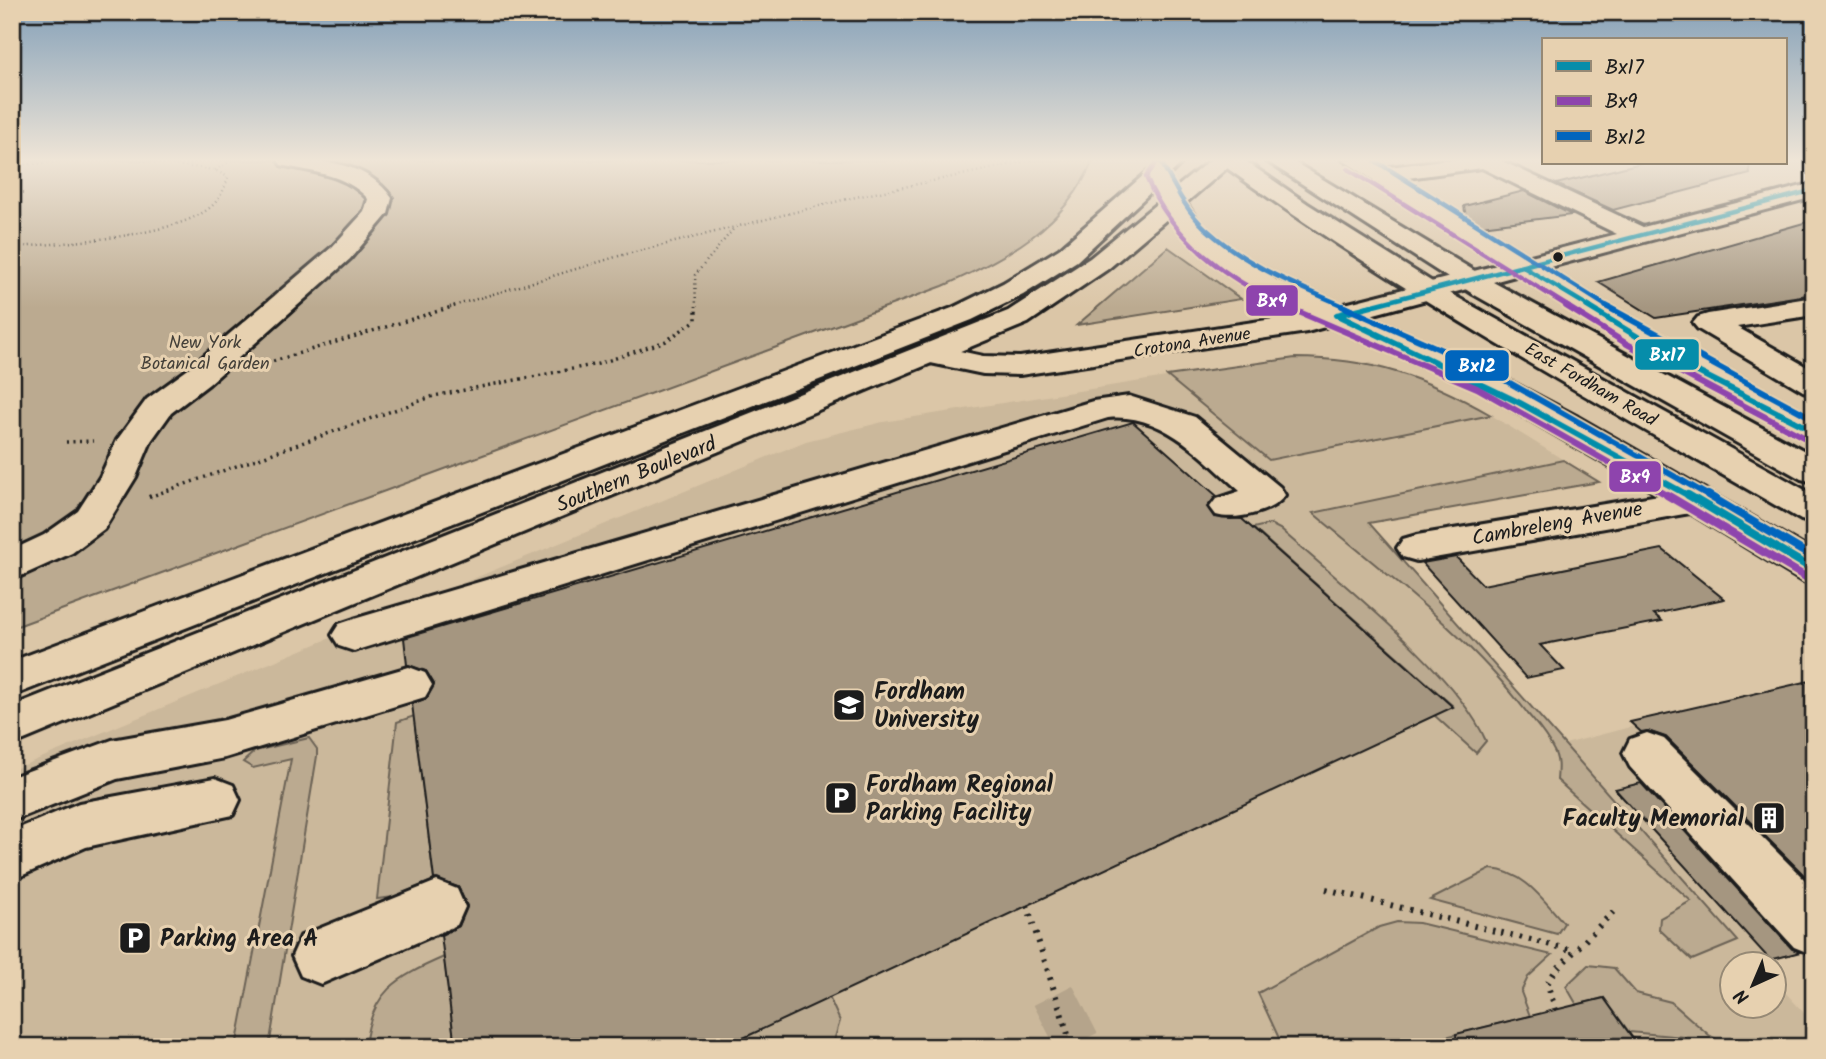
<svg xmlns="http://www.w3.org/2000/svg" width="1826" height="1059" font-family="Kalam,sans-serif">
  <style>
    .built { fill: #cbb89b }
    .green { fill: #bbaa90; stroke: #6c6356; stroke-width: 2 }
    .building { fill: #a59680; stroke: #1c1c1c; stroke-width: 2 }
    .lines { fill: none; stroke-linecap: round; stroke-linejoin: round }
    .minor-tunnel { stroke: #b5a48b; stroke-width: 54; stroke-dasharray: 54 27; stroke-linecap: butt }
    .minor-casing { stroke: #1c1c1c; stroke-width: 6 }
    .major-casing { stroke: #1c1c1c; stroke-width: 6 }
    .path-far3 { stroke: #1c1c1c; stroke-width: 2.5; stroke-dasharray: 1 3.5; stroke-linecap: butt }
    .path-far2 { stroke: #1c1c1c; stroke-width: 3.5; stroke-dasharray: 2 4.5; stroke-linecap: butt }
    .path-far1 { stroke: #1c1c1c; stroke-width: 4.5; stroke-dasharray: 2 6; stroke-linecap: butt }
    .path { stroke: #1c1c1c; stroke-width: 6; stroke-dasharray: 2.5 7; stroke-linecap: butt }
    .minor { fill: #e7d1b0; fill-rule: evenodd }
    .major { fill: #e7d1b0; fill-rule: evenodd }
    .path-bridge { stroke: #1c1c1c; stroke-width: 6; stroke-dasharray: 2.5 7; stroke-linecap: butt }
    .bus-1-far2-casing { stroke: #e7d1b0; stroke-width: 8 }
    .bus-1-far1-casing { stroke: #e7d1b0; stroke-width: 10 }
    .bus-1-casing { stroke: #e7d1b0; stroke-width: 13 }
    .bus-2-far2-casing { stroke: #e7d1b0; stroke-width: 8 }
    .bus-2-far1-casing { stroke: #e7d1b0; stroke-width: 10 }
    .bus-2-casing { stroke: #e7d1b0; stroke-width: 13 }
    .bus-3-far2-casing { stroke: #e7d1b0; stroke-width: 8 }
    .bus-3-far1-casing { stroke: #e7d1b0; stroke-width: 10 }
    .bus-3-casing { stroke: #e7d1b0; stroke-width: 13 }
    .bus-1-far2 { stroke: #068daa; stroke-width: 4.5 }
    .bus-1-far1 { stroke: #068daa; stroke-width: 6 }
    .bus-1 { stroke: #068daa; stroke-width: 8 }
    .bus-2-far2 { stroke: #8e44ad; stroke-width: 4.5 }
    .bus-2-far1 { stroke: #8e44ad; stroke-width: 6 }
    .bus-2 { stroke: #8e44ad; stroke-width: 8 }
    .bus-3-far2 { stroke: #0065bd; stroke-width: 4.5 }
    .bus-3-far1 { stroke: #0065bd; stroke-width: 6 }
    .bus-3 { stroke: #0065bd; stroke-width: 8 }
    .bus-dot { fill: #1c1c1c; stroke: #e7d1b0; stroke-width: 2.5 }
    .labels { text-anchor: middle; stroke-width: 6; stroke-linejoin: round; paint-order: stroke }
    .far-park-label { font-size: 18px; fill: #444039; stroke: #e7d1b0 }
    .far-street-label { font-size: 18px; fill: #1c1c1c; stroke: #e7d1b0 }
    .street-label { font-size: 21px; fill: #1c1c1c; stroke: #e7d1b0 }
    .near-poi-label { font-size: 24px; font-weight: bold; fill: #1c1c1c; stroke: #e7d1b0; text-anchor: start }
    .line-badge { stroke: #e7d1b0; stroke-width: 2.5 }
    .badge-label { font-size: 19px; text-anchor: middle; font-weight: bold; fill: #fff }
  </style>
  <rect width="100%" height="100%" fill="#dbc6a7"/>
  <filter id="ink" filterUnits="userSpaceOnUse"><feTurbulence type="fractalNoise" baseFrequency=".0143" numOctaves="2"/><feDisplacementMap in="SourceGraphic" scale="14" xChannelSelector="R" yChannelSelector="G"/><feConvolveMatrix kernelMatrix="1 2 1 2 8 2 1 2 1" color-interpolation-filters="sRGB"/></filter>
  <g filter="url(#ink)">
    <path class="built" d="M1317 358 1371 363 1431 383 1491 415 1599 482 1369 523 1565 744 1634 726 1636 721 1814 680 1811 949 1760 964H1731V1006H1773L1774 980 1814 1024V1047H12V770L806 441 883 422 1273 360Z"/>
    <path class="green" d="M12 160H1093C1066 226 1006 258 943 286L12 628Z
      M1168 247 1241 299 1077 325Z
      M1295 358C1372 358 1424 377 1491 415L1269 460 1167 376Z
      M1563 460 1599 482 1369 523 1738 941 1692 960 1659 929 1660 918 1691 901 1557 780C1558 769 1559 759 1553 749 1547 736 1537 725 1528 714 1470 636 1387 575 1313 513Z
      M1270 524 1280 529C1337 580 1457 673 1486 741L1476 753 1434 715 1453 706 1253 528Z
      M414 716 434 880 394 897 377 899 397 722Z
      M309 738 317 749V756L269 1047H236L291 759 253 768 243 762 255 751Z
      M1491 869C1525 872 1542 899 1564 923L1557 934 1430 900Z
      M1397 922 1419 923 1552 955 1528 977 1521 992 1530 1016 1405 1047H1283L1258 993 1379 927Z
      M444 957 455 1047H365C371 991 396 978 444 957Z
      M1588 965 1614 968 1636 993 1671 1002 1709 1035 1730 1047H1692L1684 1037 1629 1032 1604 998 1577 1005 1566 986Z
      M829 997 840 1021 832 1047H724Z"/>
    <path class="building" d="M1641 163H1749L1750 174 1613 210 1556 184Z
      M1524 191 1572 215 1481 226 1466 217 1464 206Z
      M1814 220V294L1656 318 1598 282Z
      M1133 422 1217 496 1207 507 1214 517 1242 519 1453 707 724 1047H455L441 935 459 926 467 906 458 887 434 879 412 704 427 698 434 684 426 671 407 665 404 638Z
      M1662 549 1724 599 1654 614 1662 621 1540 645 1564 670 1526 678 1422 563 1456 557 1483 585Z
      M1814 680V885L1666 737 1648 731 1641 732 1630 722Z
      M1641 783 1792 949 1800 952 1770 960 1615 789Z
      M1604 998 1639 1047H1457L1456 1034Z"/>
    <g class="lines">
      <path class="minor-tunnel" d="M1046 1029 1085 1009"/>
      <defs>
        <path id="minor" d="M278 160C319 159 366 161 392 198L388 214 350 259 209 384 171 413 151 441 136 477 104 529 72 553 12 580V550L44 535 78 511 100 477 117 440 147 399 187 370 332 247 364 212 368 199C346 174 312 172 281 165Z
          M1343 160H1369L1382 168 1442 160H1500L1643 227 1814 183V197L1546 268 1644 329 1814 417V441L1802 438 1622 341 1519 275 1363 317 1493 372 1578 417 1814 552V584L1800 580 1690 513 1417 561 1403 557 1397 548 1403 539 1417 535 1659 495 1471 386 1332 325 1307 332 1020 375 983 374 921 361 917 354 921 347 932 345 983 356 1020 357 1307 314C1224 278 1191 255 1145 176L1156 169 1164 171 1199 222 1223 246 1276 280 1337 306 1501 264ZM1482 168 1617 234 1527 257 1400 179Z
          M1814 297V315L1737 327 1814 371V394L1803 391 1698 329 1693 323 1698 317 1708 314Z
          M1129 396 1195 417 1280 487 1285 495C1274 512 1235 521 1216 515L1210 507 1216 499 1240 491C1201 457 1164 413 1108 418L354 651 339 646 332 635 339 624 354 619 1093 401Z
          M409 667 425 673 432 685 425 697 225 758 117 779 12 821V777L112 740 225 720Z
          M1647 733 1664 739 1814 889V955L1794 947 1630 767 1623 753 1630 739Z
          M215 778 233 785 240 800 233 815 86 847 12 880V831L79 803Z
          M437 881 457 889 465 907 457 925 321 984 301 976 292 956 301 936Z"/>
        <path id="major" d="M1161 160H1185L1077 261 1023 295 972 320 12 696V661L952 308 1003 283 1059 249Z
          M1210 160H1244L1308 204 1453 295 1814 495V523L1801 520C1606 407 1409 300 1227 168L1108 269 1028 323 12 745V706L1008 311 1090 258Z
          M1265 160H1291L1493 282 1814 456V482L1801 479 1473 294Z"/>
      </defs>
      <use href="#minor" class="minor-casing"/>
      <use href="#major" class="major-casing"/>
      <path class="path-far3" d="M12 166 72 160
        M215 170 232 160
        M12 248C61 242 178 238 213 205 221 197 225 188 228 177L215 170 138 160
        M450 307 619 256 851 198 1033 160
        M696 307 695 275 735 227"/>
      <path class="path-far2" d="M267 363 455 306
        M66 442 93 441
        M149 497 434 396 598 364 666 341 696 320V306"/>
      <path class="path-far1" d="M149 497 154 495"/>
      <path class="path" d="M1326 889 1575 951
        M1556 1010 1547 984 1556 970 1613 912
        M1020 1041 1022 1047"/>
      <use href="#minor" class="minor"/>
      <use href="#major" class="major"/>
      <path class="path-bridge" d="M1027 905 1072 1047"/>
      <defs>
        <path id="bus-1-far2" d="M1525 268 1590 307
          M1366 307 1814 190"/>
        <path id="bus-1-far1" d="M1587 306 1684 365 1814 431
          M1337 315 1520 403 1691 497
          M1337 315 1372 306"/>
        <path id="bus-1" d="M1688 495 1814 570"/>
        <path id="bus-2-far2" d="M1158 160 1146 177C1172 239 1228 281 1289 307
          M1348 169 1569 307"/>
        <path id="bus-2-far1" d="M1285 306 1477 388 1670 497
          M1566 306 1627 344 1809 440"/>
        <path id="bus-2" d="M1667 495 1809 579"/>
        <path id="bus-3-far2" d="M1160 160C1173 183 1185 210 1205 228 1246 266 1296 285 1346 307
          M1374 160 1608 307"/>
        <path id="bus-3-far1" d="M1342 306 1487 370 1711 497
          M1606 306 1814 419"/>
        <path id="bus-3" d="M1708 495 1814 558"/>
      </defs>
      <use href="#bus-1-far2" class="bus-1-far2-casing"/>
      <use href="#bus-1-far1" class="bus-1-far1-casing"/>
      <use href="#bus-1" class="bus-1-casing"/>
      <use href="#bus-2-far2" class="bus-2-far2-casing"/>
      <use href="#bus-2-far1" class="bus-2-far1-casing"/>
      <use href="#bus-2" class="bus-2-casing"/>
      <use href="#bus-3-far2" class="bus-3-far2-casing"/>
      <use href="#bus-3-far1" class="bus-3-far1-casing"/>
      <use href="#bus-3" class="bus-3-casing"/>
      <use href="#bus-1-far2" class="bus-1-far2"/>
      <use href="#bus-1-far1" class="bus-1-far1"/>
      <use href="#bus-1" class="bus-1"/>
      <use href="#bus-2-far2" class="bus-2-far2"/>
      <use href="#bus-2-far1" class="bus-2-far1"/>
      <use href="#bus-2" class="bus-2"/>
      <use href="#bus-3-far2" class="bus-3-far2"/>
      <use href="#bus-3-far1" class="bus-3-far1"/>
      <use href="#bus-3" class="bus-3"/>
    </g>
  </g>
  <linearGradient id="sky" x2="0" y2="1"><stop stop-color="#84a0b8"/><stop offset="0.52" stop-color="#efe5d7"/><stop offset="1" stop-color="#efe5d7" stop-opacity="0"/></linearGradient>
  <rect width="1826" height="308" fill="url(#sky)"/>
  <defs>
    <symbol id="university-square" viewBox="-11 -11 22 22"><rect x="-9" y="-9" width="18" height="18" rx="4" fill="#1c1c1c" stroke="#e7d1b0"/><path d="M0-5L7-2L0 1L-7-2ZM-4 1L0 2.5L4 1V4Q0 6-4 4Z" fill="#fff"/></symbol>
    <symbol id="parking-square" viewBox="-11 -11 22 22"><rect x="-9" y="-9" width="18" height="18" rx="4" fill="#1c1c1c" stroke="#e7d1b0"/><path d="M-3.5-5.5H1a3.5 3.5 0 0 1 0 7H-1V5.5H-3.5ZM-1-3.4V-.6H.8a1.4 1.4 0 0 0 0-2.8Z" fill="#fff"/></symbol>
    <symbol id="building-square" viewBox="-11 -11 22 22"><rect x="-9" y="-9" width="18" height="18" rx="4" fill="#1c1c1c" stroke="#e7d1b0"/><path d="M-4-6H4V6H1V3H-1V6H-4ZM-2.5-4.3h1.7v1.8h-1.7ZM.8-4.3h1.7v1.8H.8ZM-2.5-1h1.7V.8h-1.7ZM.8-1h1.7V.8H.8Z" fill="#fff"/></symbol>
  </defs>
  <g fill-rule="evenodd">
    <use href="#university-square" x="830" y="686" width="38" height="38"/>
    <use href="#parking-square" x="822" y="779" width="38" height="38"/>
    <use href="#building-square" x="1750" y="799" width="38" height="38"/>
    <use href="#parking-square" x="116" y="919" width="38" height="38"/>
  </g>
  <circle class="bus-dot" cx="1558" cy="257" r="6"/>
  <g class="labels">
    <g class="far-park-label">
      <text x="205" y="348">New York<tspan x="205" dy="21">Botanical Garden</tspan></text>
    </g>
    <g class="far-street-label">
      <text transform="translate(1192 342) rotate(-9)" y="6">Crotona Avenue</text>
      <text transform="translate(1591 384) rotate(30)" y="6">East Fordham Road</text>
    </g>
    <g class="street-label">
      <text transform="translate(636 474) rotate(-22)" y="7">Southern Boulevard</text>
      <text transform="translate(1557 523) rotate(-10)" y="7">Cambreleng Avenue</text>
    </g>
    <g class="near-poi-label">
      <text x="874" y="699">Fordham<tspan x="874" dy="28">University</tspan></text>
      <text x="866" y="792">Fordham Regional<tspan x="866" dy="28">Parking Facility</tspan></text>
      <text x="1744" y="826" text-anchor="end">Faculty Memorial</text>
      <text x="160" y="946">Parking Area A</text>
    </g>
  </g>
  <g class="line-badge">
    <rect x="1245" y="284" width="54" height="33" rx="7" fill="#8e44ad"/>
    <rect x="1634" y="338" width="66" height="33" rx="7" fill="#068daa"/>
    <rect x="1444" y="349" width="66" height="33" rx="7" fill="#0065bd"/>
    <rect x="1608" y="460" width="54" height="33" rx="7" fill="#8e44ad"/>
  </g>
  <g class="badge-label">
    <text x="1272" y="307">Bx9</text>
    <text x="1667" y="361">Bx17</text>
    <text x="1477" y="372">Bx12</text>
    <text x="1635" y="483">Bx9</text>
  </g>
  <rect width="1826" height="1059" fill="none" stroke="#e7d1b0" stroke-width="42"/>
  <rect x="21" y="21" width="1784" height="1017" fill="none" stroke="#1c1c1c" stroke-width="2.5" filter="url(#ink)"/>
  <rect x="1542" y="38" width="245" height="126" fill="#e7d1b0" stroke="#968975" stroke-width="2"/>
  <rect x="1556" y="61" width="35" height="10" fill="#068daa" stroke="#968975" stroke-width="2"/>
  <text x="1605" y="74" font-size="21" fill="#1c1c1c">Bx17</text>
  <rect x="1556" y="96" width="35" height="10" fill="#8e44ad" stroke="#968975" stroke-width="2"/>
  <text x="1605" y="108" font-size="21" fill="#1c1c1c">Bx9</text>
  <rect x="1556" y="131" width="35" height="10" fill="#0065bd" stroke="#968975" stroke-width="2"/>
  <text x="1605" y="144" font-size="21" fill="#1c1c1c">Bx12</text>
  <g transform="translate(1753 985) rotate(224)"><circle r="33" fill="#e7d1b0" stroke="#968975" stroke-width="2"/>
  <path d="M0-5L12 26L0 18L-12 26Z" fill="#1c1c1c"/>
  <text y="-10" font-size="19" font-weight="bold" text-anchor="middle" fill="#1c1c1c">N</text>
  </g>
</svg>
